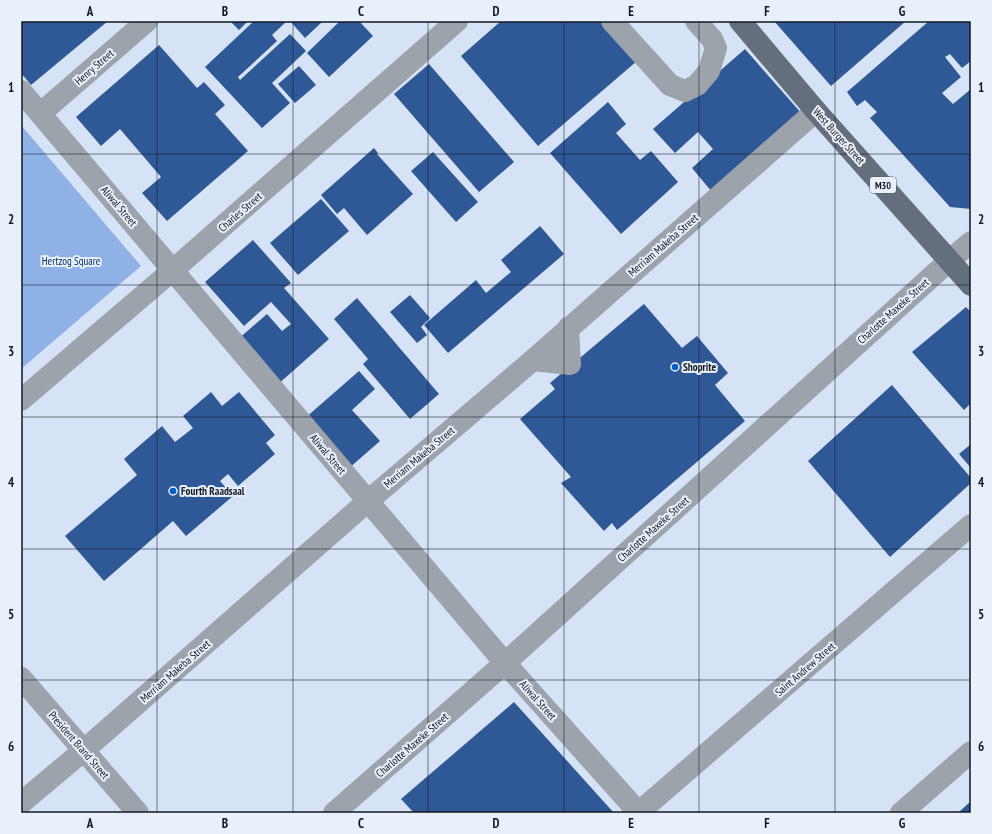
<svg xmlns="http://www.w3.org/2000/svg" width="992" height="834" font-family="'PT Sans Narrow',sans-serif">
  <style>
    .green { fill: #8eb2e5 }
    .building { fill: #2e5996 }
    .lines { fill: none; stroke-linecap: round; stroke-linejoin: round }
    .minor { stroke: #9da3ab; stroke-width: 22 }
    .major { stroke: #646e7c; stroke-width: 22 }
    .grid { fill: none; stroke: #141920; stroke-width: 1; stroke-opacity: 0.55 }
    .poi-dot { fill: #005dc5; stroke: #e8f0fb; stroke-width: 1.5 }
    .labels { text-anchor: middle; stroke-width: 4; stroke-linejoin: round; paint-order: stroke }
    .shield { fill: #e8f0fb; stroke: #545a62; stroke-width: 1 }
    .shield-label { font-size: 10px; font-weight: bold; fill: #141920 }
    .street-label { font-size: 11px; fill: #141920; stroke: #e8f0fb }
    .park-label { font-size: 11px; fill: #012f6a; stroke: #e8f0fb }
    .poi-label { font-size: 11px; font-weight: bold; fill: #141920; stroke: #e8f0fb; text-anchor: start }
    .neatline { fill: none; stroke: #141920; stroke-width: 1.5 }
    .grid-label { font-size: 13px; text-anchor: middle; font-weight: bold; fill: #141920 }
  </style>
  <rect width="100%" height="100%" fill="#d6e3f6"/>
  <path class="green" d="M21 125 141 266 21 369Z"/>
  <path class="building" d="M21 21H108L31 85 21 73Z
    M230 21H248L239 30Z
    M254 21H287L272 35 277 41 238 77 240 80 290 34 306 51 272 83 290 103 262 128 205 67Z
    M290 21H323L305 38Z
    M338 21H359L373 36 329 77 307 53 339 22Z
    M501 21H602L637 61 538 146 461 56Z
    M774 21H906L831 86Z
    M929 21H971V61L962 68 950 54 945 57 961 77 942 93 953 104 971 89V209L950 207 870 118 877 112 865 100 857 106 847 92Z
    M159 45 197 88 204 82 225 105 215 114 248 151 167 221 142 193 161 177 120 129 101 146 76 117Z
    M745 49 802 114 712 192 692 168 713 149 698 132 675 153 653 129Z
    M429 64 514 162 479 192 394 94Z
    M299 66 316 85 295 103 278 84Z
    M608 102 626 124 616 133 640 160 651 151 678 182 621 234 550 153Z
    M374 148 378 153 377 154 413 194 367 235 344 208 337 214 321 195Z
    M433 152 478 202 456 222 411 171Z
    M321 199 349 231 298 275 270 243Z
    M540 226 564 254 448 353 424 325 476 280 486 293 511 272 501 260Z
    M253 240 291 283 284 288 329 339 276 386 237 340 267 314 282 331 291 324 271 302 244 326 205 282Z
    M410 295 430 318 421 327 427 335 417 343 390 312Z
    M357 298 439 394 410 419 363 364 368 359 334 319Z
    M644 304 682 348 697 336 728 373 715 385 745 421 617 530 612 523 604 531 561 483 571 477 520 419 555 389 550 383Z
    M966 307 971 312V403L964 410 912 352Z
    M359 371 375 389 352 410 380 441 348 469 304 419Z
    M892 385 971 478V483L890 557 808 461Z
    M211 392 222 406 239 392 275 435 266 443 275 454 238 486 228 474 220 481 233 496 186 536 173 521 104 581 65 536 137 475 124 459 162 426 175 442 193 428 183 416Z
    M971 444V468L959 454Z
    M514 702 614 813H414L401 799Z
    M971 801V813H958Z"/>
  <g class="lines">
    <path class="minor" d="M612 21 670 85 685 91 697 85 709 71 716 48 712 39 696 21
      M21 91 505 663 639 813
      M41 113 147 21
      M533 360 570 364 568 328
      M21 400 173 270 457 21
      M21 678 138 813
      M21 803 83 751 368 501 533 360 816 111
      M334 813 505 663 950 260 971 242
      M638 813 971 525
      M901 813 971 752"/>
    <path class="major" d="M740 21 816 111 971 285"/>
  </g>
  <path class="grid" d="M157 21V813M293 21V813M428 21V813M564 21V813M699 21V813M835 21V813M21 154H971M21 285H971M21 417H971M21 549H971M21 680H971"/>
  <g class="poi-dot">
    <circle cx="675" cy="367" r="4"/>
    <circle cx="173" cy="491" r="4"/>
  </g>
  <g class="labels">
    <rect class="shield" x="870" y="177" width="26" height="16" rx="3"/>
    <g class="shield-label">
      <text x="883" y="189">M30</text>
    </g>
    <g class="street-label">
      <text transform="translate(94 67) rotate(-41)" y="4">Henry Street</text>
      <text transform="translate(839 136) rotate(48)" y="4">West Burger Street</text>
      <text transform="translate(119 206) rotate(50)" y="4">Aliwal Street</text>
      <text transform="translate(240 212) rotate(-41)" y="4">Charles Street</text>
      <text transform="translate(663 245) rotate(-41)" y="4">Merriam Makeba Street</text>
      <text transform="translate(893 311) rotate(-42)" y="4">Charlotte Maxeke Street</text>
      <text transform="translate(328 454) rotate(50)" y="4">Aliwal Street</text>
      <text transform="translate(419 457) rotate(-40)" y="4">Merriam Makeba Street</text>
      <text transform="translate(653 529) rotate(-42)" y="4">Charlotte Maxeke Street</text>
      <text transform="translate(805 669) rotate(-41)" y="4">Saint Andrew Street</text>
      <text transform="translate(175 671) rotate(-41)" y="4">Merriam Makeba Street</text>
      <text transform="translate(538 700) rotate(48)" y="4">Aliwal Street</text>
      <text transform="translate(79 745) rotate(49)" y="4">President Brand Street</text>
      <text transform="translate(412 745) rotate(-41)" y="4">Charlotte Maxeke Street</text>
    </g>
    <g class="park-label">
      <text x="71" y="265">Hertzog Square</text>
    </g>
    <g class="poi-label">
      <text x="683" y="371">Shoprite</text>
      <text x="181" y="495">Fourth Raadsaal</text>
    </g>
  </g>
  <rect width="992" height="834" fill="none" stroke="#e8f0fb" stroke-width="44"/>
  <rect x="22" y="22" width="948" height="790" class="neatline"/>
  <g class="grid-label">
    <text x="90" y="16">A</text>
    <text x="225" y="16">B</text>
    <text x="361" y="16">C</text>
    <text x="496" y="16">D</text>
    <text x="631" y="16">E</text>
    <text x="767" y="16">F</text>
    <text x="902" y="16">G</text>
    <text x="11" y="92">1</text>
    <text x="981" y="92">1</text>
    <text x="11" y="224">2</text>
    <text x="981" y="224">2</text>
    <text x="11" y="356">3</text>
    <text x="981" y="356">3</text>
    <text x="11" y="487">4</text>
    <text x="981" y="487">4</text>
    <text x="11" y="619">5</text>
    <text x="981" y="619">5</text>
    <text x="11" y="751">6</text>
    <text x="981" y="751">6</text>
    <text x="90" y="828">A</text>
    <text x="225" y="828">B</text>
    <text x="361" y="828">C</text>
    <text x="496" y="828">D</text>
    <text x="631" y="828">E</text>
    <text x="767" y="828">F</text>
    <text x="902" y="828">G</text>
  </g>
</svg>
